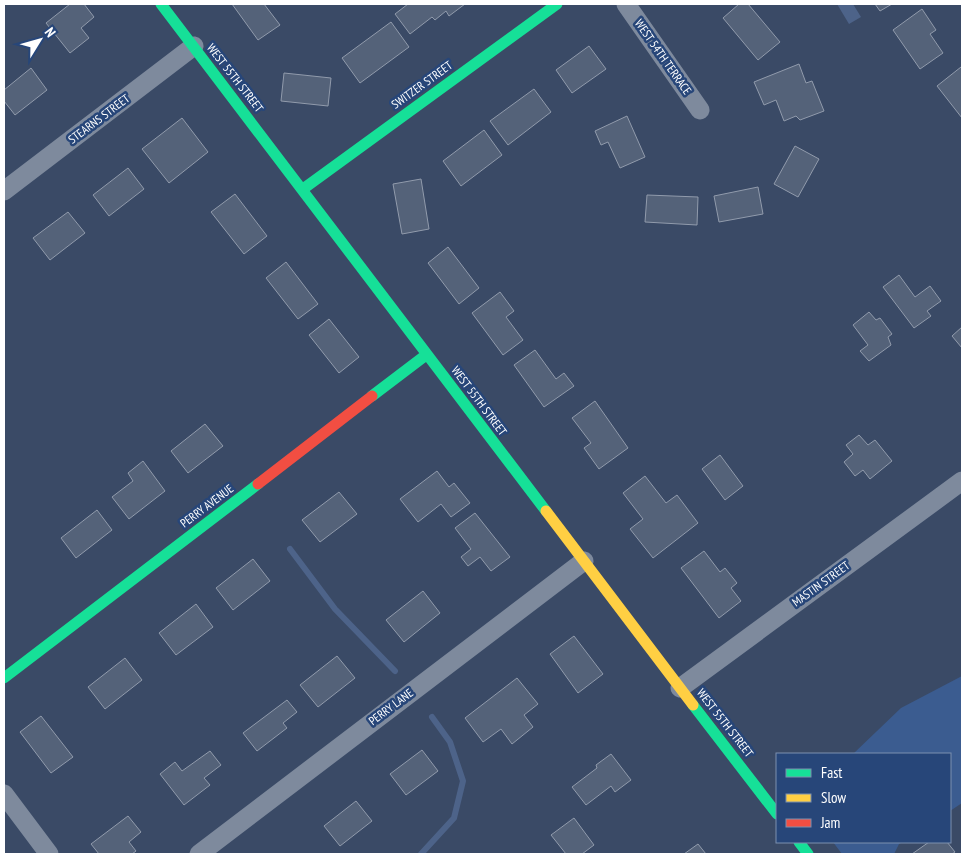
<svg xmlns="http://www.w3.org/2000/svg" width="966" height="858" font-family="'PT Sans Narrow',sans-serif">
  <style>
    .green { fill: #3b5c90 }
    .water { fill: #4d6389 }
    .lines { fill: none; stroke-linecap: round; stroke-linejoin: round }
    .stream { stroke: #4d6389; stroke-width: 6 }
    .building { fill: #546279; stroke: #919bac }
    .street { stroke: #7e8a9d; stroke-width: 19 }
    .fast { stroke: #16e098; stroke-width: 11 }
    .slow { stroke: #ffcf43; stroke-width: 11 }
    .jam { stroke: #f24e42; stroke-width: 11 }
    .labels { text-anchor: middle; stroke-width: 5; stroke-linejoin: round; paint-order: stroke }
    .street-label { font-size: 12px; fill: #fff; stroke: #274679 }
  </style>
  <rect width="100%" height="100%" fill="#3a4a66"/>
  <path class="green" d="M962 676V803L950 811V754H853L901 708Z
    M833 842H903L899 844 894 854H842Z"/>
  <path class="water" d="M837 4H853L861 17 849 24Z"/>
  <g class="lines">
    <path class="stream" d="M290 549 335 609 395 671
      M421 854 454 818 463 781 450 742 432 717"/>
  </g>
  <path class="building" d="M70 4H84L94 17 81 28 89 38 70 53 46 23Z
    M232 4H264L280 25 258 40Z
    M408 4H465L449 16 446 11 435 20 432 17 410 34 395 14Z
    M739 4H748L780 42 758 60 723 18Z
    M875 4H892L880 11Z
    M922 9 936 30 930 34 943 53 920 69 893 30Z
    M391 22 409 47 360 83 342 58Z
    M589 46 606 69 572 93 556 70Z
    M799 64 806 83 812 81 824 111 800 120 796 116 784 121 776 100 764 105 754 82Z
    M961 67 962 69V118L937 86Z
    M31 68 47 90 15 115 4 101V90Z
    M284 73 331 78 328 106 281 101Z
    M534 89 551 112 508 145 490 121Z
    M627 116 645 157 620 168 608 142 601 145 595 131Z
    M182 118 208 152 169 183 142 149Z
    M484 130 502 155 461 186 443 161Z
    M795 146 819 159 798 197 774 184Z
    M128 168 144 189 109 216 93 195Z
    M421 179 429 229 402 234 393 184Z
    M758 187 763 214 719 222 714 196Z
    M235 194 267 236 244 254 211 212Z
    M647 195 698 197 697 225 645 222Z
    M68 212 85 233 50 260 33 238Z
    M448 247 479 288 459 304 428 263Z
    M286 262 318 304 298 319 266 278Z
    M899 275 915 297 930 286 941 301 927 311 931 316 914 328 883 287Z
    M500 292 514 311 506 317 523 340 503 355 472 313Z
    M869 312 876 320 880 318 892 334 888 337 891 345 869 361 860 351 868 345 853 325Z
    M329 319 359 357 339 373 309 335Z
    M962 327V348L952 336Z
    M535 350 556 379 564 373 574 386 544 407 514 365Z
    M595 401 628 448 599 469 584 448 591 443 572 418Z
    M205 424 223 446 188 473 171 451Z
    M859 435 868 445 875 440 892 461 870 479 863 470 855 476 844 462 853 454 846 445Z
    M720 455 743 486 725 500 702 469Z
    M143 461 165 491 129 519 112 497 133 481 128 473Z
    M437 471 449 487 454 483 470 503 451 517 441 504 418 522 400 499Z
    M645 476 666 503 677 495 698 523 653 558 630 529 643 519 623 493Z
    M339 492 357 514 320 542 302 520Z
    M97 510 112 530 76 558 61 538Z
    M475 513 510 557 491 571 480 557 468 566 461 557 471 549 455 528Z
    M704 551 720 572 725 568 737 583 731 588 741 601 719 618 681 568Z
    M253 559 270 581 233 610 216 588Z
    M423 591 440 613 404 642 386 620Z
    M196 604 213 627 176 655 159 633Z
    M574 636 603 674 578 693 550 654Z
    M337 656 355 678 318 707 300 685Z
    M125 658 142 680 105 709 88 687Z
    M517 678 538 704 524 715 533 727 512 744 501 729 483 742 465 718Z
    M287 700 297 712 283 723 287 728 257 751 243 733Z
    M41 716 73 757 51 773 20 732Z
    M422 750 438 771 406 795 390 774Z
    M210 751 221 765 204 778 210 785 184 805 160 774 175 762 182 771Z
    M611 754 631 780 615 792 611 786 586 805 572 787 597 768 596 765Z
    M356 801 372 821 340 846 324 826Z
    M128 816 141 832 129 842 136 851 132 854H99L91 844Z
    M574 818 594 845 582 854H566L551 835Z
    M929 842H947L955 852 952 854H912Z
    M698 844 706 854H684Z"/>
  <g class="lines">
    <path class="street" d="M626 4 700 110
      M4 191 194 46
      M680 688 962 481
      M4 794 49 854
      M199 854 584 561"/>
    <path class="fast" d="M161 4C290 172 417 343 546 511
      M303 189 557 4
      M372 396 426 355
      M4 678 258 484
      M693 705 777 814
      M799 842 808 854"/>
    <path class="slow" d="M546 511 693 705"/>
    <path class="jam" d="M258 484 372 396"/>
  </g>
  <g class="labels">
    <g class="street-label">
      <text transform="translate(663 57) rotate(55)" y="4">WEST 54TH TERRACE</text>
      <text transform="translate(235 78) rotate(52)" y="4">WEST 55TH STREET</text>
      <text transform="translate(422 85) rotate(-36)" y="4">SWITZER STREET</text>
      <text transform="translate(99 119) rotate(-37)" y="4">STEARNS STREET</text>
      <text transform="translate(479 401) rotate(53)" y="4">WEST 55TH STREET</text>
      <text transform="translate(207 506) rotate(-37)" y="4">PERRY AVENUE</text>
      <text transform="translate(821 584) rotate(-36)" y="4">MASTIN STREET</text>
      <text transform="translate(391 707) rotate(-37)" y="4">PERRY LANE</text>
      <text transform="translate(725 723) rotate(52)" y="4">WEST 55TH STREET</text>
    </g>
  </g>
  <rect width="966" height="858" fill="none" stroke="#ffffff" stroke-width="10"/>
  <rect x="776" y="753" width="175" height="90" fill="#274679" stroke="#7d90af"/>
  <rect x="786" y="769" width="25" height="8" fill="#16e098" stroke="#7d90af"/>
  <text x="821" y="778" font-size="15" fill="#ffffff">Fast</text>
  <rect x="786" y="794" width="25" height="8" fill="#ffcf43" stroke="#7d90af"/>
  <text x="821" y="803" font-size="15" fill="#ffffff">Slow</text>
  <rect x="786" y="819" width="25" height="8" fill="#f24e42" stroke="#7d90af"/>
  <text x="821" y="828" font-size="15" fill="#ffffff">Jam</text>
  <g transform="translate(40 40) rotate(53)" stroke="#274679" stroke-width="4" paint-order="stroke">
  <path d="M0-4L9 19L0 12L-9 19Z" fill="#ffffff"/>
  <text y="-8" font-size="14" font-weight="bold" text-anchor="middle" fill="#ffffff">N</text>
  </g>
</svg>
